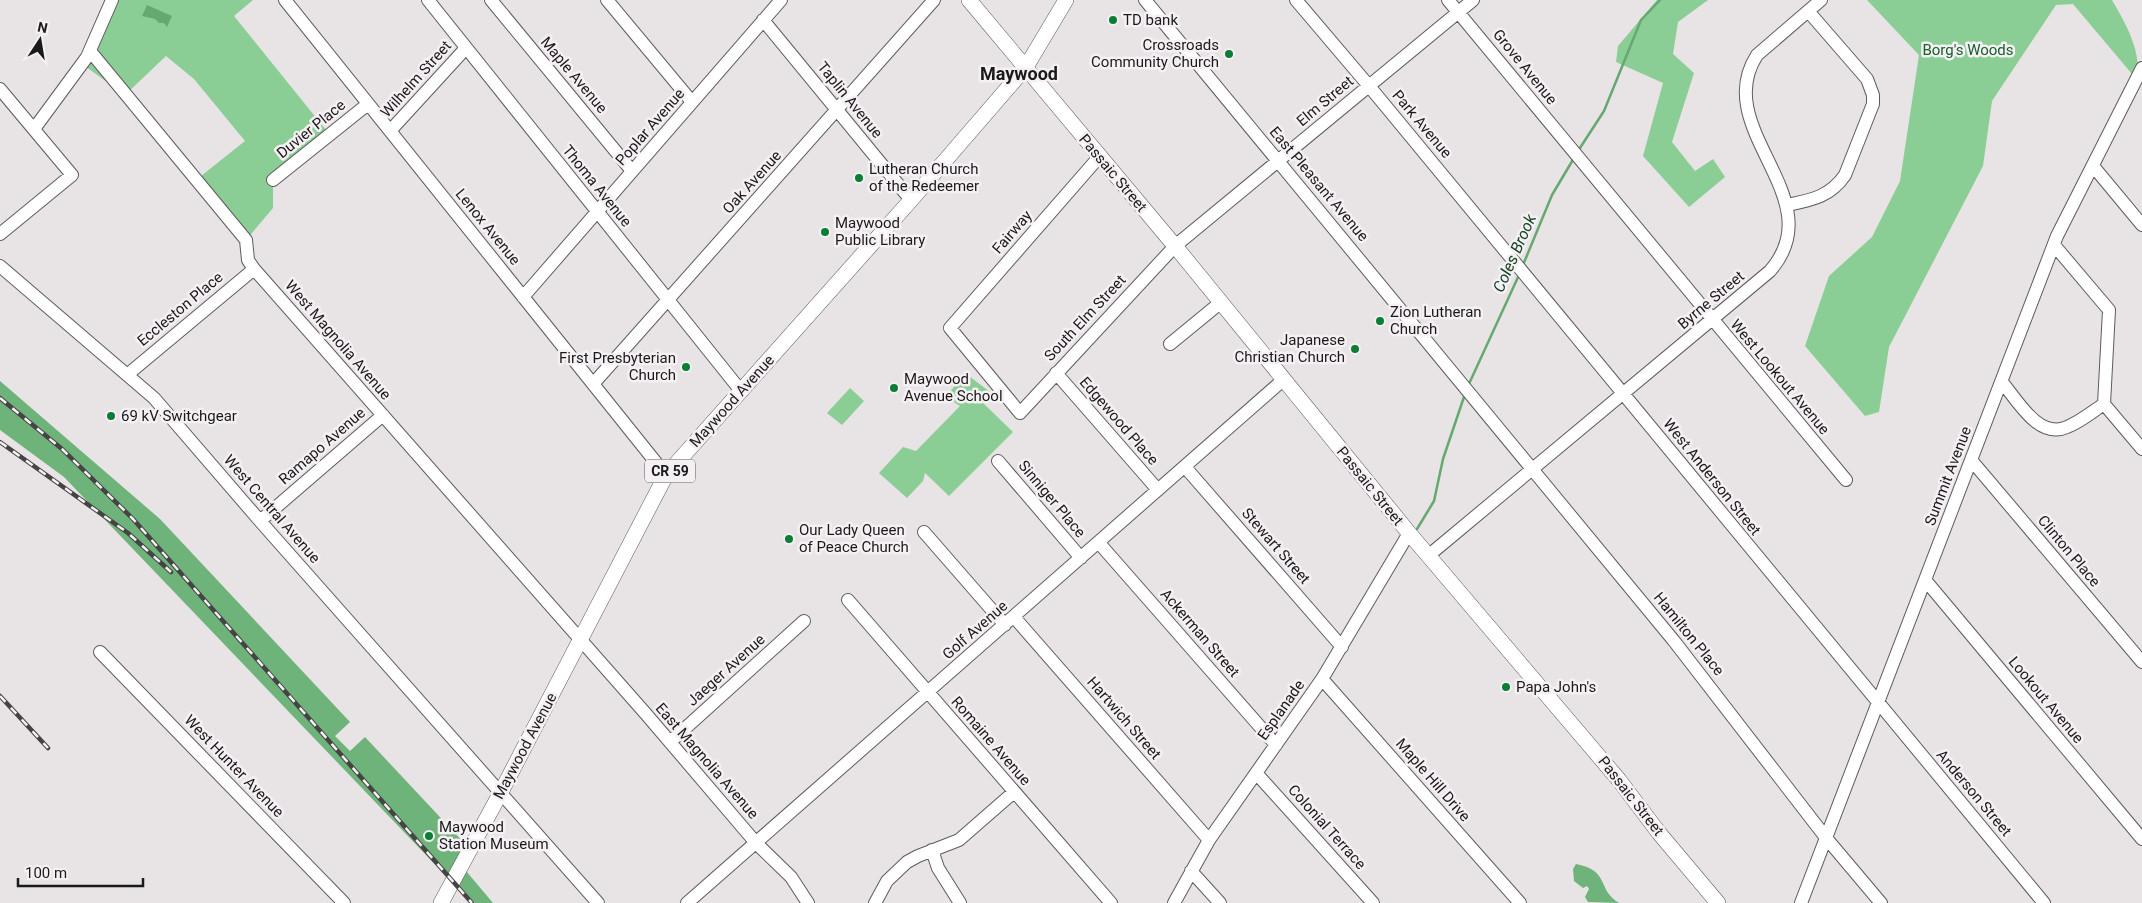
<svg xmlns="http://www.w3.org/2000/svg" width="2142" height="903" font-family="Roboto,sans-serif">
  <style>
    .green { fill: #8bce95 }
    .forest { fill: #6eb37a }
    .water { fill: #65a971 }
    .lines { fill: none; stroke-linecap: round; stroke-linejoin: round }
    .stream { stroke: #65a971; stroke-width: 2.5 }
    .minor-casing { stroke: #5f5b5d; stroke-width: 14 }
    .major-casing { stroke: #5f5b5d; stroke-width: 16 }
    .minor { stroke: #fff; stroke-width: 12 }
    .major { stroke: #fff; stroke-width: 15 }
    .rail-casing { stroke: #454344; stroke-width: 4.5 }
    .rail { stroke: #f5f0f3; stroke-width: 2.5; stroke-dasharray: 8; stroke-linecap: butt }
    .poi-dot { fill: #0b7e35; stroke: #f5f0f3; stroke-width: 2 }
    .labels { text-anchor: middle; stroke-width: 5; stroke-linejoin: round; paint-order: stroke }
    .shield { fill: #f5f0f3; stroke: #5c5a5c; stroke-width: 1 }
    .shield-label { font-size: 14px; font-weight: bold; fill: #1b1a1b }
    .poi-label { font-size: 15px; fill: #1b1a1b; stroke: #f5f0f3; text-anchor: start }
    .park-label { font-size: 15px; fill: #15602b; stroke: #f5f0f3 }
    .street-label { font-size: 15px; fill: #1b1a1b; stroke: #f5f0f3 }
    .water-label { font-size: 16px; font-style: italic; fill: #144621; stroke: #f5f0f3 }
    .quarter-label { font-size: 18px; font-weight: bold; fill: #1b1a1b; stroke: #f5f0f3 }
  </style>
  <rect width="100%" height="100%" fill="#e8e3e5"/>
  <path class="green" d="M112 0H253L234 16 330 135 273 180V208L246 240 196 180 245 141 194 79 166 56 125 95 82 64Z
    M1657 0H1708L1678 22 1673 54 1694 73 1672 142 1695 171 1713 159 1725 177 1689 207 1643 156 1663 83 1616 62 1618 46Z
    M1867 0H2112C2126 24 2142 52 2137 80L2073 4 2056 5 1992 101 1983 166 1889 347 1879 412 1865 416 1805 346 1829 276 1872 237 1900 181 1919 55Z
    M965 373 990 392 982 402 1013 432 949 496 925 473 923 481 907 498 879 473 903 447 916 451 960 406 951 400 949 393Z
    M850 388 864 401 842 425 827 413Z"/>
  <path class="forest" d="M0 381 160 519 350 722 335 736 350 751 365 737 467 846 449 879 64 477 0 430Z
    M1576 864C1611 871 1596 889 1619 903L1588 902 1585 897 1589 889 1587 886 1583 888 1574 881 1573 869Z
    M461 865 493 903H475L454 880Z"/>
  <path class="water" d="M147 5 172 16 167 27 164 23H159L155 19 142 16Z"/>
  <g class="lines">
    <path class="stream" d="M1578 151 1604 111 1641 20 1660 0
      M1523 265 1552 195 1574 158
      M1468 386 1519 275
      M1417 529 1434 501 1443 459 1465 394"/>
    <defs>
      <path id="minor" d="M285 0 666 475
        M428 0 741 391
        M491 0 632 171
        M607 0 692 102
        M1145 0 1674 641 1827 839 1881 903
        M1296 0 1369 86 2044 903
        M1448 0 1846 480
        M763 20 911 200
        M90 51 246 240 248 260 254 269 646 714 756 843 791 877 808 903
        M0 89 72 175 0 234
        M34 129 87 57 112 0
        M390 131 466 48
        M1099 157 950 328 1020 413 1175 246 1473 0
        M2093 166 2142 225
        M273 180 368 104
        M1787 205C1811 200 1830 197 1845 175L1873 104V95L1867 79 1808 11
        M2054 245 2109 310 2104 404
        M0 266 154 398 260 521 598 903
        M523 297 781 0
        M1170 344 1220 303
        M1056 373 1158 490
        M127 375 254 269
        M2002 382C2017 400 2039 440 2067 427 2080 422 2092 412 2104 404
        M593 384 934 0
        M2104 404 2142 449
        M998 461 1081 558
        M1972 461 2142 662
        M1185 467 1342 647
        M260 521 383 415
        M924 532 1005 625
        M1099 543 1276 745
        M1428 556 1770 271C1834 198 1709 129 1757 55L1821 0
        M1926 581 2142 839
        M848 600 1111 903
        M1014 617 1209 840
        M100 652 344 903
        M1322 679 1520 903
        M670 742 804 621
        M1256 773 1373 903
        M932 850 938 868 960 903
        M1191 871 1220 903
        M687 903 1283 380
        M875 903 887 881 907 862 918 856 959 840 1014 792
        M1174 903 1209 840 1322 679 1409 533
        M1801 903 2057 236 2142 68"/>
      <path id="major" d="M969 0 1175 246 1409 533 1619 780 1659 833 1718 903
        M441 903 501 792 666 475 911 200 1026 67 1066 0"/>
    </defs>
    <use href="#minor" class="minor-casing"/>
    <use href="#major" class="major-casing"/>
    <use href="#minor" class="minor"/>
    <use href="#major" class="major"/>
    <defs>
      <path id="rail" d="M0 398 62 449 133 519 472 903
        M0 442 128 533 171 572
        M0 696 48 748"/>
    </defs>
    <use href="#rail" class="rail-casing"/>
    <use href="#rail" class="rail"/>
  </g>
  <g class="poi-dot">
    <circle cx="1113" cy="20" r="5"/>
    <circle cx="1229" cy="54" r="5"/>
    <circle cx="859" cy="178" r="5"/>
    <circle cx="825" cy="232" r="5"/>
    <circle cx="1380" cy="321" r="5"/>
    <circle cx="1355" cy="349" r="5"/>
    <circle cx="686" cy="367" r="5"/>
    <circle cx="894" cy="388" r="5"/>
    <circle cx="111" cy="416" r="5"/>
    <circle cx="789" cy="539" r="5"/>
    <circle cx="1506" cy="687" r="5"/>
    <circle cx="429" cy="836" r="5"/>
  </g>
  <g class="labels">
    <rect class="shield" x="645" y="459.5" width="50" height="23" rx="4"/>
    <g class="shield-label">
      <text x="670" y="476">CR 59</text>
    </g>
    <g class="poi-label">
      <text x="1123" y="25">TD bank</text>
      <text x="1219" y="50" text-anchor="end">Crossroads<tspan x="1219" dy="17">Community Church</tspan></text>
      <text x="869" y="174">Lutheran Church<tspan x="869" dy="17">of the Redeemer</tspan></text>
      <text x="835" y="228">Maywood<tspan x="835" dy="17">Public Library</tspan></text>
      <text x="1390" y="317">Zion Lutheran<tspan x="1390" dy="17">Church</tspan></text>
      <text x="1345" y="345" text-anchor="end">Japanese<tspan x="1345" dy="17">Christian Church</tspan></text>
      <text x="676" y="363" text-anchor="end">First Presbyterian<tspan x="676" dy="17">Church</tspan></text>
      <text x="904" y="384">Maywood<tspan x="904" dy="17">Avenue School</tspan></text>
      <text x="121" y="421">69 kV Switchgear</text>
      <text x="799" y="535">Our Lady Queen<tspan x="799" dy="17">of Peace Church</tspan></text>
      <text x="1516" y="692">Papa John's</text>
      <text x="439" y="832">Maywood<tspan x="439" dy="17">Station Museum</tspan></text>
    </g>
    <g class="park-label">
      <text x="1968" y="55">Borg's Woods</text>
    </g>
    <g class="street-label">
      <text transform="translate(1525 67) rotate(51)" y="5">Grove Avenue</text>
      <text transform="translate(574 75) rotate(50)" y="5">Maple Avenue</text>
      <text transform="translate(416 79) rotate(-48)" y="5">Wilhelm Street</text>
      <text transform="translate(850 100) rotate(51)" y="5">Taplin Avenue</text>
      <text transform="translate(1325 101) rotate(-40)" y="5">Elm Street</text>
      <text transform="translate(1422 124) rotate(50)" y="5">Park Avenue</text>
      <text transform="translate(650 127) rotate(-49)" y="5">Poplar Avenue</text>
      <text transform="translate(311 129) rotate(-39)" y="5">Duvier Place</text>
      <text transform="translate(1113 173) rotate(50)" y="5">Passaic Street</text>
      <text transform="translate(752 182) rotate(-48)" y="5">Oak Avenue</text>
      <text transform="translate(1319 184) rotate(50)" y="5">East Pleasant Avenue</text>
      <text transform="translate(597 186) rotate(51)" y="5">Thoma Avenue</text>
      <text transform="translate(488 227) rotate(51)" y="5">Lenox Avenue</text>
      <text transform="translate(1012 232) rotate(-49)" y="5">Fairway</text>
      <text transform="translate(1711 300) rotate(-40)" y="5">Byrne Street</text>
      <text transform="translate(180 309) rotate(-40)" y="5">Eccleston Place</text>
      <text transform="translate(1085 318) rotate(-47)" y="5">South Elm Street</text>
      <text transform="translate(338 340) rotate(49)" y="5">West Magnolia Avenue</text>
      <text transform="translate(1780 377) rotate(50)" y="5">West Lookout Avenue</text>
      <text transform="translate(732 401) rotate(-48)" y="5">Maywood Avenue</text>
      <text transform="translate(1119 421) rotate(49)" y="5">Edgewood Place</text>
      <text transform="translate(322 446) rotate(-41)" y="5">Ramapo Avenue</text>
      <text transform="translate(1948 476) rotate(-69)" y="5">Summit Avenue</text>
      <text transform="translate(1712 477) rotate(51)" y="5">West Anderson Street</text>
      <text transform="translate(1370 486) rotate(51)" y="5">Passaic Street</text>
      <text transform="translate(1052 499) rotate(50)" y="5">Sinniger Place</text>
      <text transform="translate(272 509) rotate(49)" y="5">West Central Avenue</text>
      <text transform="translate(1276 546) rotate(49)" y="5">Stewart Street</text>
      <text transform="translate(2069 551) rotate(50)" y="5">Clinton Place</text>
      <text transform="translate(975 630) rotate(-41)" y="5">Golf Avenue</text>
      <text transform="translate(1200 633) rotate(49)" y="5">Ackerman Street</text>
      <text transform="translate(1689 634) rotate(51)" y="5">Hamilton Place</text>
      <text transform="translate(726 670) rotate(-42)" y="5">Jaeger Avenue</text>
      <text transform="translate(2046 700) rotate(50)" y="5">Lookout Avenue</text>
      <text transform="translate(1281 710) rotate(-55)" y="5">Esplanade</text>
      <text transform="translate(1124 718) rotate(49)" y="5">Hartwich Street</text>
      <text transform="translate(991 741) rotate(49)" y="5">Romaine Avenue</text>
      <text transform="translate(525 746) rotate(-62)" y="5">Maywood Avenue</text>
      <text transform="translate(707 761) rotate(49)" y="5">East Magnolia Avenue</text>
      <text transform="translate(234 766) rotate(46)" y="5">West Hunter Avenue</text>
      <text transform="translate(1433 780) rotate(49)" y="5">Maple Hill Drive</text>
      <text transform="translate(1974 793) rotate(50)" y="5">Anderson Street</text>
      <text transform="translate(1631 796) rotate(52)" y="5">Passaic Street</text>
      <text transform="translate(1327 827) rotate(48)" y="5">Colonial Terrace</text>
    </g>
    <g class="water-label">
      <text transform="translate(1514 253) rotate(-66)" y="6">Coles Brook</text>
    </g>
    <g class="quarter-label">
      <text x="1019" y="80">Maywood</text>
    </g>
  </g>
  <g transform="translate(40 40) rotate(12)" stroke="#f5f0f3" stroke-width="4" paint-order="stroke">
  <path d="M0-4L9 19L0 12L-9 19Z" fill="#1b1a1b"/>
  <text y="-8" font-size="14" font-weight="bold" text-anchor="middle" fill="#1b1a1b">N</text>
  </g>
  <path d="M18 878v8h125v-8" fill="none" stroke="#1b1a1b" stroke-width="2.5"/>
  <text x="25" y="878" font-size="15" fill="#1b1a1b" stroke="#f5f0f3" stroke-width="4" paint-order="stroke">100 m</text>
</svg>
